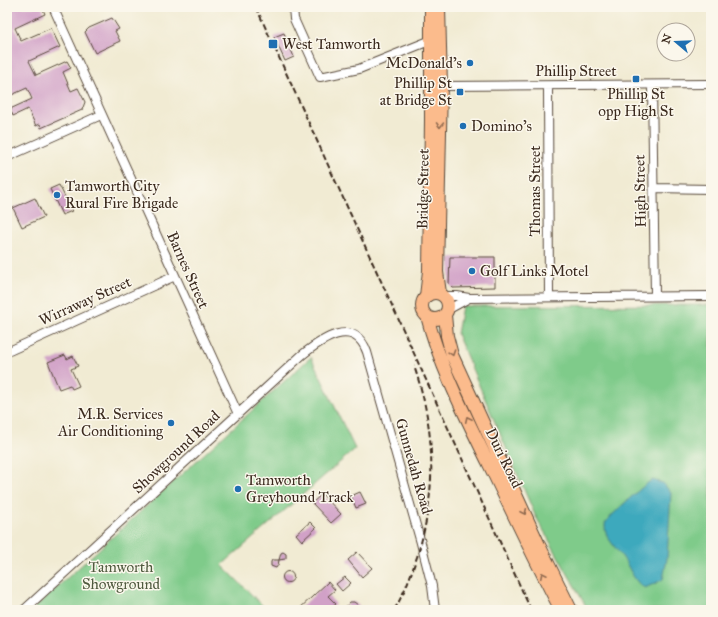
<svg xmlns="http://www.w3.org/2000/svg" width="718" height="617" font-family="'IM FELL Great Primer',serif">
  <style>
    .green { fill: #7fcb8a; stroke: #5d7a54 }
    .water { fill: #3da9bd; stroke: #3c6a6e }
    .building { fill: #d1a1c7 }
    .lines { fill: none; stroke-linecap: round; stroke-linejoin: round }
    .minor-casing { stroke: #564739; stroke-width: 10 }
    .primary-casing { stroke: #564739; stroke-width: 14 }
    .minor { stroke: #fff; stroke-width: 8 }
    .primary { stroke: #fbbb8c; stroke-width: 12 }
    .rail { stroke: #3b2a1e; stroke-width: 2; stroke-dasharray: 6 3; stroke-linecap: butt }
    .oneway { stroke: #916b50 }
    .poi-dot { fill: #1f6fb2; stroke: #fbf7ec; stroke-width: 1.5 }
    .labels { text-anchor: middle; stroke-width: 3; stroke-linejoin: round; paint-order: stroke }
    .poi-label { font-size: 15px; fill: #3b2a1e; stroke: #fbf7ec; text-anchor: start }
    .street-label { font-size: 15px; fill: #3b2a1e; stroke: #fbf7ec }
    .park-label { font-size: 15px; fill: #4f5a3e; stroke: #fbf7ec }
  </style>
  <rect width="100%" height="100%" fill="#fbf7ec"/>
  <filter id="ink" filterUnits="userSpaceOnUse"><feTurbulence type="fractalNoise" baseFrequency=".025" numOctaves="2"/><feDisplacementMap in="SourceGraphic" scale="8" xChannelSelector="R" yChannelSelector="G"/><feConvolveMatrix kernelMatrix="1 2 1 2 8 2 1 2 1" color-interpolation-filters="sRGB"/></filter>
  <filter id="wash" filterUnits="userSpaceOnUse"><feTurbulence type="fractalNoise" baseFrequency=".012" numOctaves="4" result="noise"/><feDisplacementMap in="SourceGraphic" scale="16" xChannelSelector="R" yChannelSelector="G"/><feGaussianBlur stdDeviation="0.9" result="paint"/><feColorMatrix in="noise" values="0 0 0 0 0 0 0 0 0 0 0 0 0 0 0 0 0 1.4 0 .05"/><feComposite in="paint" operator="in"/></filter>
  <g filter="url(#wash)">
    <rect width="100%" height="100%" fill="#f1ebd3"/>
    <path class="green" d="M711 305V610H588L535 515 457 334 462 306Z
      M311 357 355 449 222 565 267 610H32Z"/>
    <path class="water" d="M652 480 663 483 671 493 667 559 663 579 658 582 645 588C635 583 631 571 625 561 621 554 608 540 606 533 605 531 605 526 605 524 607 518 646 483 652 480Z"/>
    <g id="blocks">
      <path class="building" d="M7 7H42L45 14 15 28 21 41 51 28 60 47 29 61 36 75 67 61 71 68 63 72 71 91 78 88 85 102 82 110 41 128 40 124 36 126 28 109 13 116 10 109 32 99 27 88 7 97Z
        M112 18 119 29 115 31 120 41 95 53 85 32 89 28Z
        M284 33 294 57 285 61 274 37Z
        M59 185 72 211 62 215 50 189Z
        M35 198 44 217 22 227 13 208Z
        M450 257H495V287L453 288 449 284Z
        M65 355 67 359 73 356 78 366 71 369 79 386 72 389 70 385 59 389 48 362Z
        M360 492 366 504 356 508 351 496Z
        M322 494 341 514 331 523 312 503Z
        M310 522 316 528 302 541 296 534Z
        M357 552 372 568 363 576 362 577 348 560Z
        M281 553 283 552 286 554V558L285 559 279 560Z
        M272 560H279L278 565 276 568 271 566V562Z
        M282.5 577a5.5 5.5 0 1 1 11 0a5.5 5.5 0 1 1-11 0Z
        M345 577 351 583 342 591 336 584Z
        M328 582 335 590 328 596 336 604 329 610H298Z
        M350 602H354L358 605 360 610H343Z"/>
    </g>
  </g>
  <g filter="url(#ink)">
    <use href="#blocks" fill-opacity="0" stroke="#564739" stroke-width="1"/>
    <g class="lines">
      <defs>
        <path id="minor" d="M53 7 238 414
          M293 7 294 19 320 77 359 69 434 39
          M652 85 655 296
          M441 86 711 84
          M548 86 549 297
          M7 157 101 115
          M654 188 711 189
          M444 296H457L469 298 711 296
          M449 309 469 298
          M7 352 175 276
          M24 610 302 355C321 340 354 316 367 352L421 543 432 586 435 610"/>
        <path id="primary" d="M439 7 441 86 437 272 440 293
          M422 306a13 13 0 1 1 26 0a13 13 0 1 1-26 0Z
          M426 296 429 271 431 120V7
          M445 315 447 336 452 355 539 545 571 610
          M427 316C440 367 465 415 488 462 512 511 535 561 561 610"/>
      </defs>
      <use href="#minor" class="minor-casing"/>
      <use href="#primary" class="primary-casing"/>
      <use href="#minor" class="minor"/>
      <use href="#primary" class="primary"/>
      <path class="rail" d="M256 7 531 610
        M394 610C404 594 411 575 417 557 437 492 436 430 414 366"/>
    </g>
    <defs><path id="oneway-chevron" d="M-2-3.5L2.5 0L-2 3.5" fill="none" stroke-width="1.6" stroke-linecap="round" stroke-linejoin="round"/></defs>
    <g class="oneway">
      <use href="#oneway-chevron" transform="translate(440 125) rotate(91)"/>
      <use href="#oneway-chevron" transform="translate(452 353) rotate(72)"/>
      <use href="#oneway-chevron" transform="translate(468 419) rotate(-115)"/>
      <use href="#oneway-chevron" transform="translate(524 512) rotate(65)"/>
      <use href="#oneway-chevron" transform="translate(543 575) rotate(-116)"/>
    </g>
  </g>
  <g class="poi-dot">
    <rect x="268" y="39" width="10" height="10" rx="2"/>
    <circle cx="470" cy="63" r="4"/>
    <rect x="632" y="75" width="8" height="8" rx="2"/>
    <rect x="456" y="88" width="8" height="8" rx="2"/>
    <circle cx="463" cy="126" r="4"/>
    <circle cx="57" cy="195" r="4"/>
    <circle cx="472" cy="271" r="4"/>
    <circle cx="171" cy="423" r="4"/>
    <circle cx="238" cy="489" r="4"/>
  </g>
  <g class="labels">
    <g class="poi-label">
      <text x="282" y="49">West Tamworth</text>
      <text x="462" y="68" text-anchor="end">McDonald's</text>
      <text x="452" y="88" text-anchor="end">Phillip St<tspan x="452" dy="17">at Bridge St</tspan></text>
      <text x="636" y="99" text-anchor="middle">Phillip St<tspan x="636" dy="17">opp High St</tspan></text>
      <text x="471" y="131">Domino's</text>
      <text x="65" y="191">Tamworth City<tspan x="65" dy="17">Rural Fire Brigade</tspan></text>
      <text x="480" y="276">Golf Links Motel</text>
      <text x="163" y="419" text-anchor="end">M.R. Services<tspan x="163" dy="17">Air Conditioning</tspan></text>
      <text x="246" y="485">Tamworth<tspan x="246" dy="17">Greyhound Track</tspan></text>
    </g>
    <g class="street-label">
      <text x="576" y="76">Phillip Street</text>
      <text transform="translate(423 189) rotate(-89)" y="5">Bridge Street</text>
      <text transform="translate(535 191) rotate(-90)" y="5">Thomas Street</text>
      <text transform="translate(640 191) rotate(-91)" y="5">High Street</text>
      <text transform="translate(188 270) rotate(66)" y="5">Barnes Street</text>
      <text transform="translate(85 301) rotate(-24)" y="5">Wirraway Street</text>
      <text transform="translate(176 452) rotate(-43)" y="5">Showground Road</text>
      <text transform="translate(504 458) rotate(64)" y="5">Duri Road</text>
      <text transform="translate(414 466) rotate(74)" y="5">Gunnedah Road</text>
    </g>
    <g class="park-label">
      <text x="121" y="572">Tamworth<tspan x="121" dy="17">Showground</tspan></text>
    </g>
  </g>
  <rect width="718" height="617" fill="none" stroke="#fbf7ec" stroke-width="24"/>
  <g transform="translate(676 42) rotate(289)"><circle r="19" fill="#fbf7ec" stroke="#aea59a"/>
  <path d="M0-3L7 15L0 10L-7 15Z" fill="#1f6fb2"/>
  <text y="-6" font-size="11" font-weight="bold" text-anchor="middle" fill="#3b2a1e">N</text>
  </g>
</svg>
